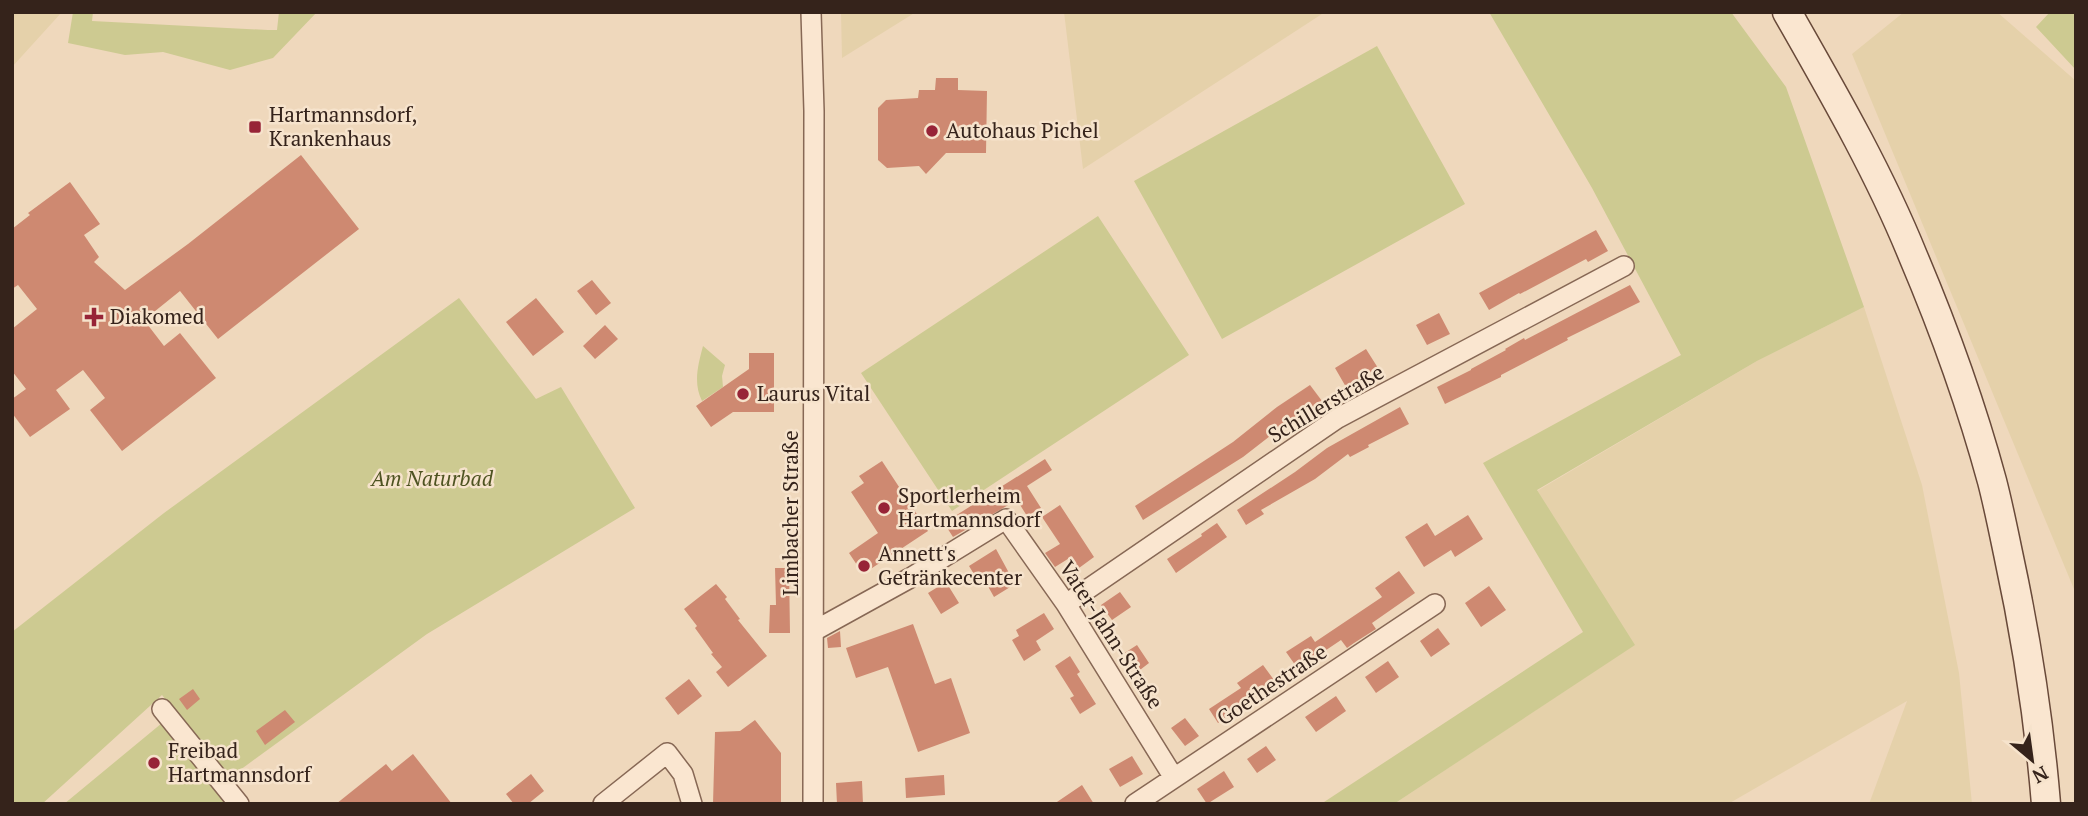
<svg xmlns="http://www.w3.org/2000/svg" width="2088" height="816" font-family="'PT Serif',serif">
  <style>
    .farmland { fill: #e5d1aa }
    .green { fill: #cdca91 }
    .building { fill: #ce8971 }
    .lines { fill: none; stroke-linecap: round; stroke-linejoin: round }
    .street-casing { stroke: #876855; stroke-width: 22 }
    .secondary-casing { stroke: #684939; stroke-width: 31 }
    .street { stroke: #fae6d0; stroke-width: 19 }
    .secondary { stroke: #fae6d0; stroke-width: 28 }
    .poi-dot { fill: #972437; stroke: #f6e3cc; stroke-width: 2.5 }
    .labels { text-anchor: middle; stroke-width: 5; stroke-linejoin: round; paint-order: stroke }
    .poi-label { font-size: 21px; fill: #35231b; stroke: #f6e3cc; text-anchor: start }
    .street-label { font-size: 21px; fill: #35231b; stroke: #f6e3cc }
    .park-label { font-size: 21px; font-style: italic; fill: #4e5321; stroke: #f6e3cc }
  </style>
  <rect width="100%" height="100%" fill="#efd8bc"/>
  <path class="farmland" d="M12 12H62L12 67Z
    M841 12H916L842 58Z
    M1064 12H1325L1083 169Z
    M1904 12H1997L2076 81V594L1852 54Z
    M1864 307 1922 485 1959 673 1972 804H1869L1907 701 1728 804H1394L1634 645 1537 491 1757 361Z"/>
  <path class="green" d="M73 12H93L92 21 268 30H277L279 12H317L273 58 230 70 163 52 125 55 68 43Z
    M1489 12H1731L1786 87 1864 307 1757 361 1537 490 1635 645 1394 804H1321L1583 632 1483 463 1681 355 1592 188Z
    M2050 12H2076V70L2036 27Z
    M1377 46 1465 204 1222 339 1134 181Z
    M1098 216 1189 355 952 511 861 373Z
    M459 298 536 399 561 387 635 508 427 634 229 778 162 695 42 804H12V632L164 513Z
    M703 346 725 365 722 376 723 387 702 401C693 383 698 365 703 346Z
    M162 723 226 804H64Z"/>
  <path class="building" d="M936 78H958V90L987 91 986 153H946L926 174 919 166 887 168 878 160V108L886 100 918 98 919 90H935Z
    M301 155 359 229 218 339 180 291 144 320 164 346 180 333 216 378 122 451 90 410 105 398 83 370 56 390 70 409 30 437 12 413V399L26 389 12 371V329L37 309 18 285 12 289V229L30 215 28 213 70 182 100 224 84 235 99 257 94 262 125 290 188 244Z
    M1596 230 1608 251 1588 262 1586 259 1520 294 1519 293 1489 310 1479 293Z
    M592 280 611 303 596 315 577 291Z
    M1630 285 1640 302 1567 338 1568 340 1501 375V377L1445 404 1437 387 1471 370V369L1506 350 1505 349 1524 338 1525 340Z
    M536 298 564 332 533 356 506 322Z
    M1439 313 1450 334 1427 345 1416 325Z
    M605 325 618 339 595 359 583 346Z
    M1366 349 1378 368 1346 387 1335 368Z
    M749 353H774V412H733L711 427 696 406 749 369Z
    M1310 385 1322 401 1303 414 1301 412 1243 457 1143 520 1135 506 1233 442 1277 407Z
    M1400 407 1409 424 1368 445 1369 447 1350 457 1348 454 1315 479 1261 510 1264 514 1246 525 1237 510 1295 472 1327 448Z
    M1045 459 1052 470 1027 486 1041 508 1027 516 1017 500 953 537 944 523Z
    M882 461 928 531 863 574 849 553 878 533 851 492 864 483 859 476Z
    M1060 505 1094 557 1079 568 1071 557 1055 567 1045 553 1060 544 1042 517Z
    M1468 515 1483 539 1455 557 1451 550 1424 567 1405 537 1427 523 1435 536Z
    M1217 523 1227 537 1176 573 1167 559 1202 536 1201 534Z
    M996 549 1015 584 994 597 985 581 980 584 969 566Z
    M775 568H789L790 633H769L770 605H776Z
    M1399 571 1415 593 1372 623 1376 629 1354 643 1347 648 1341 640 1298 669 1286 652 1311 636 1315 642 1382 597 1375 588Z
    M946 582 959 603 941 614 928 593Z
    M716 584 727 597 725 599 740 619 738 620 767 656 728 687 716 672 722 667 711 654 713 653 695 628 697 626 684 609Z
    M1489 586 1506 610 1481 627 1465 603Z
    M1120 592 1131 607 1112 620 1101 605Z
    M1044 613 1054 629 1036 641 1041 650 1024 661 1012 640 1019 636 1016 630Z
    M913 624 935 684 951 678 970 733 918 752 888 667 856 678 846 648Z
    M1438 628 1450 644 1431 657 1420 641Z
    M840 631 841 647 828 648 827 638Z
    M1137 645 1149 663 1136 673 1123 654Z
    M1070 656 1080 672 1077 674 1096 704 1080 714 1070 698 1074 696 1055 666Z
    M1388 661 1399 677 1376 693 1365 677Z
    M1263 665 1274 680 1233 708 1235 711 1218 723 1209 709 1241 688 1237 683Z
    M689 679 702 696 678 715 665 698Z
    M193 689 200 699 187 710 179 699Z
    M1336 696 1346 711 1316 732 1305 717Z
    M285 710 295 722 265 745 256 731Z
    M1185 718 1199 736 1185 746 1171 728Z
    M755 720 781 753V804H713L715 732 740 731Z
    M1266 746 1276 760 1257 773 1247 759Z
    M413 754 452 804H336L386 764 392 771Z
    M1132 756 1143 774 1120 787 1109 769Z
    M1224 771 1234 787 1207 804 1197 789Z
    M531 774 544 791 528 804H514L506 794Z
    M944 775 945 795 906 798 905 778Z
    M862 781 863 804H837L836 783Z
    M1082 785 1094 804H1054Z"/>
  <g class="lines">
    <defs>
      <path id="street" d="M811 12 814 111 813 804
        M1066 604 1338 418 1624 266
        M814 631 910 578 1006 519 1066 604 1174 778
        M162 709 239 804
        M603 804 667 753 683 774 692 804
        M1135 804 1435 604"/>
      <path id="secondary" d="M1787 12C1832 91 1879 172 1913 256 1944 329 1971 404 1992 481 1998 504 2003 529 2008 553 2026 636 2039 719 2046 804"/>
    </defs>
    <use href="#street" class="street-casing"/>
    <use href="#secondary" class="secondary-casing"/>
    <use href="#street" class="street"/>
    <use href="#secondary" class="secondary"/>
  </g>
  <g class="poi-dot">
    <rect x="248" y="120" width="14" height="14" rx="3.5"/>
    <circle cx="932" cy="131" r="7"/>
    <path d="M90.5 306.5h7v7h7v7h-7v7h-7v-7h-7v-7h7z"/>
    <circle cx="743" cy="394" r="7"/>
    <circle cx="884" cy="508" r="7"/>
    <circle cx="864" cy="566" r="7"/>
    <circle cx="154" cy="763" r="7"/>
  </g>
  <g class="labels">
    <g class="poi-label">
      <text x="269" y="122">Hartmannsdorf,<tspan x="269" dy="24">Krankenhaus</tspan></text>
      <text x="946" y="138">Autohaus Pichel</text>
      <text x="110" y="324">Diakomed</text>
      <text x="757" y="401">Laurus Vital</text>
      <text x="898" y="503">Sportlerheim<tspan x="898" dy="24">Hartmannsdorf</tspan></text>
      <text x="878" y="561">Annett's<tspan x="878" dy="24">Getränkecenter</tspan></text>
      <text x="168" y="758">Freibad<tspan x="168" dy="24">Hartmannsdorf</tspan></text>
    </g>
    <g class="street-label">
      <text transform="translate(1326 404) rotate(-31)" y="7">Schillerstraße</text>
      <text transform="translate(791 513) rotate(-90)" y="7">Limbacher Straße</text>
      <text transform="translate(1111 635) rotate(57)" y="7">Vater-Jahn-Straße</text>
      <text transform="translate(1272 685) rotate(-34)" y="7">Goethestraße</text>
    </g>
    <g class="park-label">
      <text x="432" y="486">Am Naturbad</text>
    </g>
  </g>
  <rect width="2088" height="816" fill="none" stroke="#35231b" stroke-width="28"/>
  <g transform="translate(2032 760) rotate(151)" stroke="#f6e3cc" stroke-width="5" paint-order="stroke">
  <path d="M0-5L12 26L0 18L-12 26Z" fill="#35231b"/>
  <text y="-10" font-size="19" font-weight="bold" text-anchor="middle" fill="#35231b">N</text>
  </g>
</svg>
